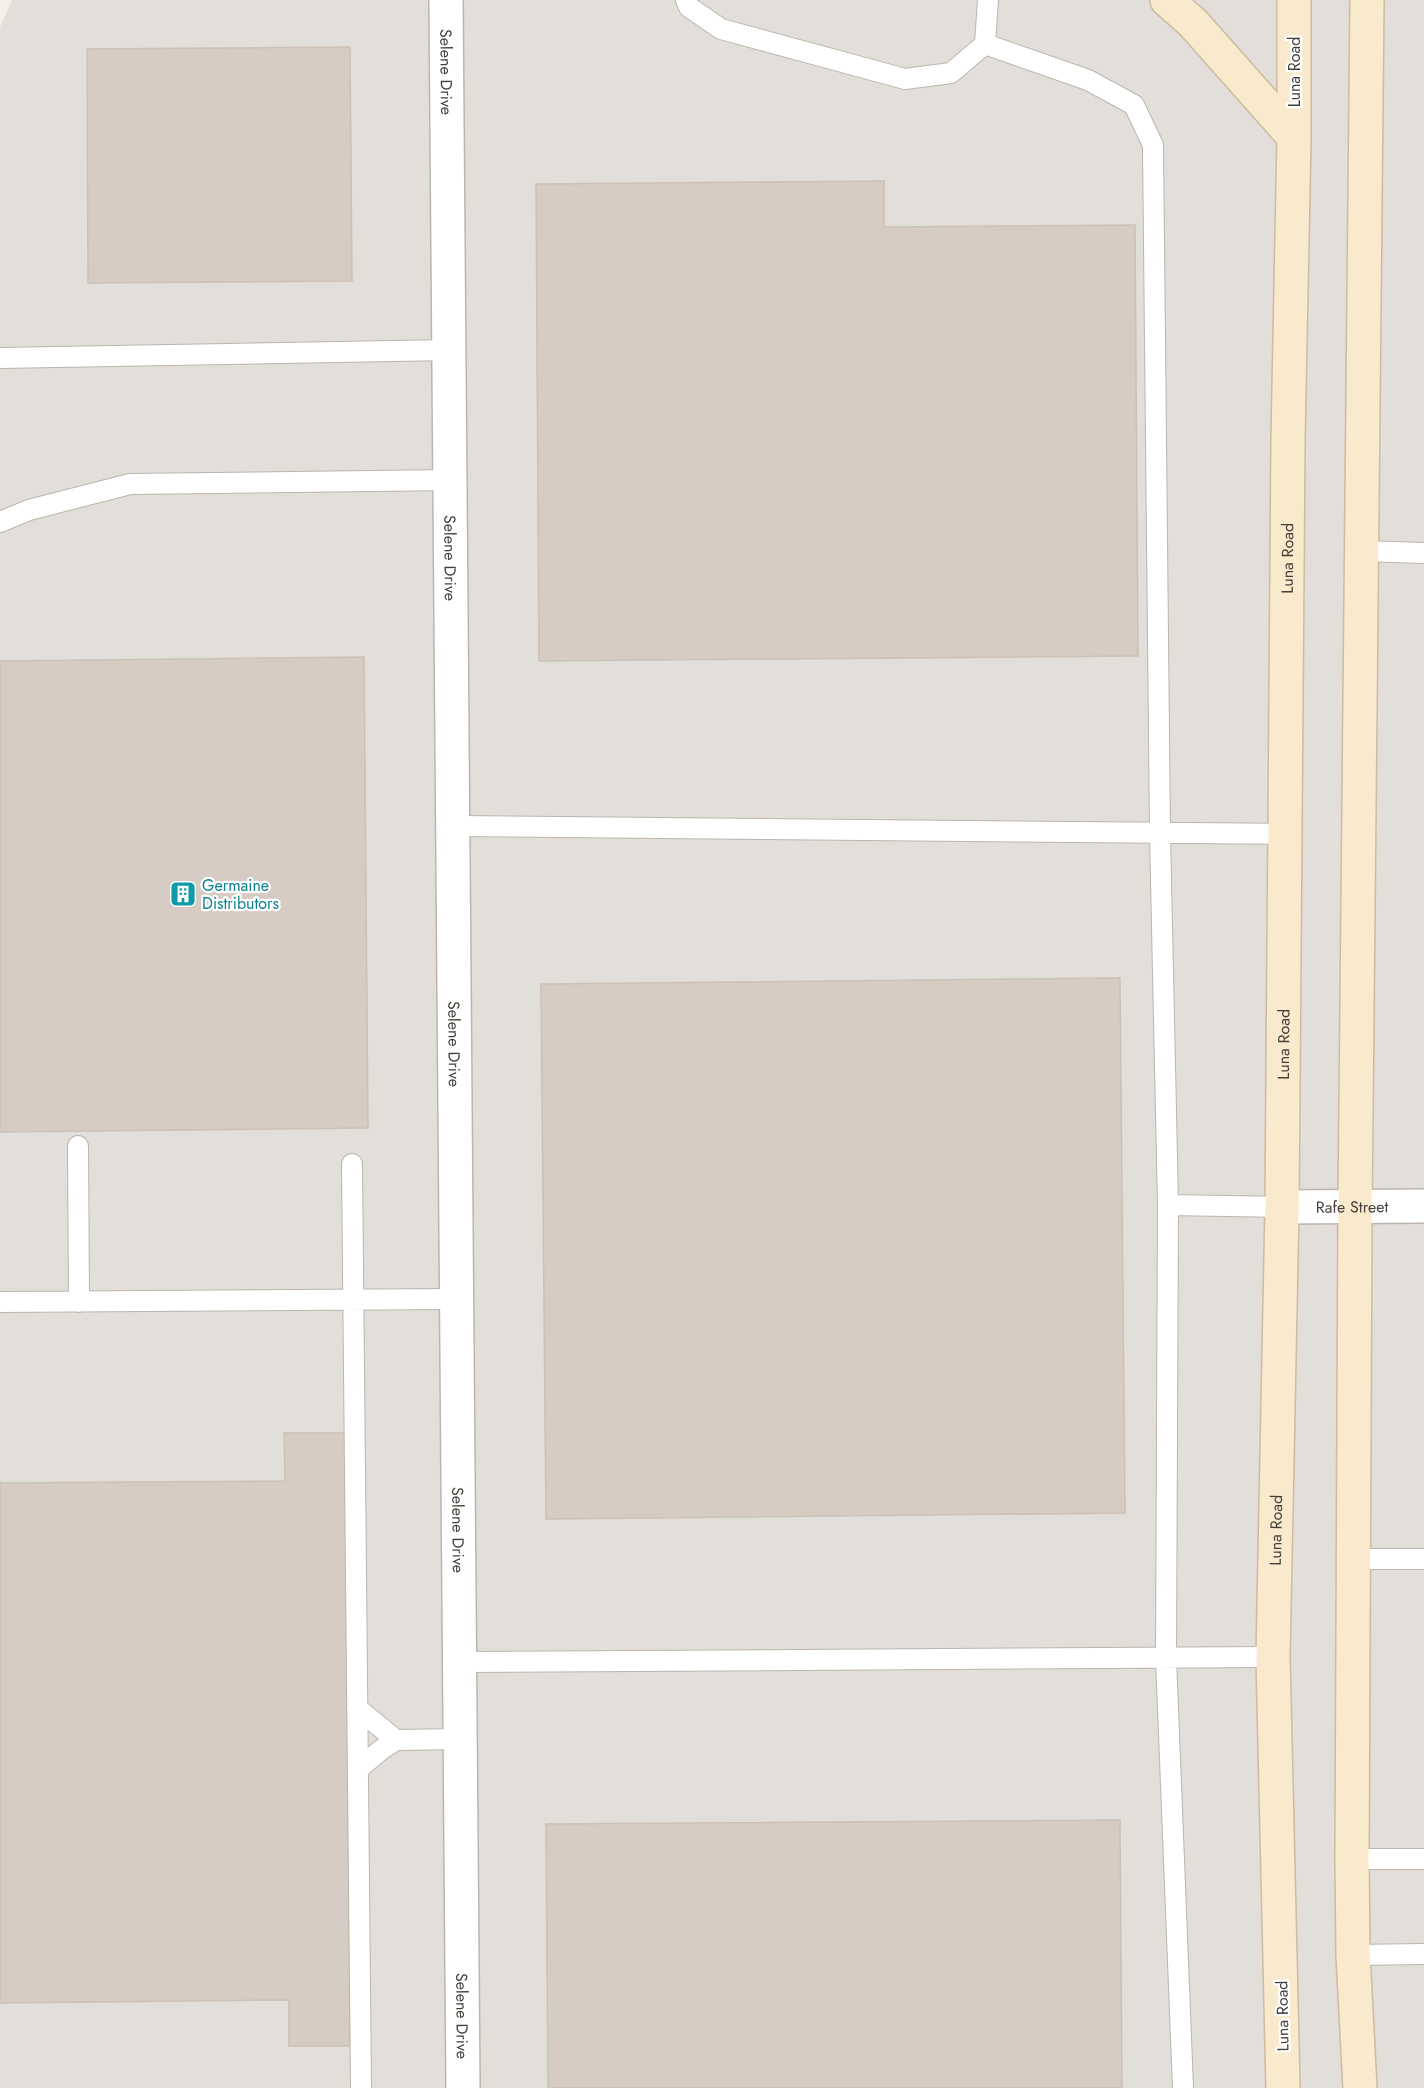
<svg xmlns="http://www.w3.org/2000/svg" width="1424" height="2088" font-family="Jost,sans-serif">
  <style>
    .industrial { fill: #e2deda }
    .building { fill: #d6ccc3; stroke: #cdc0b4; stroke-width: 1.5 }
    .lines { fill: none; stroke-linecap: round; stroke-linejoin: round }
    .service-casing { stroke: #bdb5ad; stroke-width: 22 }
    .minor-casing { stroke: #bdb5ad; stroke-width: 36 }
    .secondary-casing { stroke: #cdbb9e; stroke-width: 36 }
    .service { stroke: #fff; stroke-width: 20 }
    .minor { stroke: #fff; stroke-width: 33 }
    .secondary { stroke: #f9e9cd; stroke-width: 33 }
    .labels { text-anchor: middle; stroke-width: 4.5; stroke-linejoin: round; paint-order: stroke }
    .street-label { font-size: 16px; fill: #453f38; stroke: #fff }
    .culture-label { font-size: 16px; fill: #0d838f; stroke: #fff; text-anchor: start }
  </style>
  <rect width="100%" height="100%" fill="#f3efe9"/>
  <path class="industrial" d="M12 0H1424V2088H0V27Z"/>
  <path class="building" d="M350 47 352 281 88 283 87 49Z
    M884 181V227L1135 225 1138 656 539 661 536 184Z
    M364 657 368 1128 0 1132V661Z
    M1120 978 1125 1513 546 1519 541 984Z
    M284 1433H345L350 2046H289V2000L0 2003V1483L285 1481Z
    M1120 1820 1122 2088H548L546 1824Z"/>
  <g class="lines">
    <defs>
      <path id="service" d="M686 0 689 7 721 29 905 79 951 73 985 44 988 0
        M985 44 1088 80 1134 105 1153 145 1160 833 1168 1205 1166 1658 1183 2088
        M0 358 449 350
        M0 522 29 510 130 484 451 480
        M1362 551 1424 553
        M454 826 1286 834
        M78 1146 79 1302
        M352 1164 361 2088
        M1168 1205 1282 1207
        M0 1302 458 1299
        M1353 1559H1424
        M461 1662 1273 1657
        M357 1708 396 1740
        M358 1769 381 1750 396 1740 462 1739
        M1352 1859H1424
        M1353 1955 1424 1954"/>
      <g id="minor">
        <path id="s1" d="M446 0 463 2088"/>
        <path id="s2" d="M1282 1207 1424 1206"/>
      </g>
      <g id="secondary">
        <path d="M1167 0 1193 23 1294 137"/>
        <path id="s3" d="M1283 2088 1273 1657 1282 1207 1288 441 1294 137V0"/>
        <path d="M1360 2088 1353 1955 1352 1859 1355 1208 1367 0"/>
      </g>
    </defs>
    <use href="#service" class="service-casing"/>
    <use href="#minor" class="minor-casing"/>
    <use href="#secondary" class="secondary-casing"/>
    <use href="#service" class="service"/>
    <use href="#minor" class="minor"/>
    <use href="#secondary" class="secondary"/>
  </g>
  <defs>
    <symbol id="building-square" viewBox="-11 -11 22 22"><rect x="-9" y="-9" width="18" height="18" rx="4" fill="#0f9aa8" stroke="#fff"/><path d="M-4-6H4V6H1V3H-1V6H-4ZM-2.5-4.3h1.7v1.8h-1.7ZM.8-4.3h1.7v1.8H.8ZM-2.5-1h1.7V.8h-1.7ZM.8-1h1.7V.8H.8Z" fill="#fff"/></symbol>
  </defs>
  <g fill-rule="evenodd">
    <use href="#building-square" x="168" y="879" width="30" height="30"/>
  </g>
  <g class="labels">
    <g class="street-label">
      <text dy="6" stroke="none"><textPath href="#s1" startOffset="72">Selene Drive</textPath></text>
      <text transform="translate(1294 72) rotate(-90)" y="6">Luna Road</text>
      <text dy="6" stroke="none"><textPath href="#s1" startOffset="558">Selene Drive</textPath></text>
      <text dy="6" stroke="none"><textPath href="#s3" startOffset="1530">Luna Road</textPath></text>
      <text dy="6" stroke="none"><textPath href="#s1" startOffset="1044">Selene Drive</textPath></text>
      <text dy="6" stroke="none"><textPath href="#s3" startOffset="1044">Luna Road</textPath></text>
      <text dy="6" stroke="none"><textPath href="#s2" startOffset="70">Rafe Street</textPath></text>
      <text dy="6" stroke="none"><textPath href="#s1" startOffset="1530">Selene Drive</textPath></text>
      <text dy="6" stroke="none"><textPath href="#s3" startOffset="558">Luna Road</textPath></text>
      <text dy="6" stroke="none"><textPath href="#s1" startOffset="2016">Selene Drive</textPath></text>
      <text transform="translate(1282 2016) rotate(-91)" y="6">Luna Road</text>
    </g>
    <g class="culture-label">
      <text x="202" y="891">Germaine<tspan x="202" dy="18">Distributors</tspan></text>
    </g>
  </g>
</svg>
